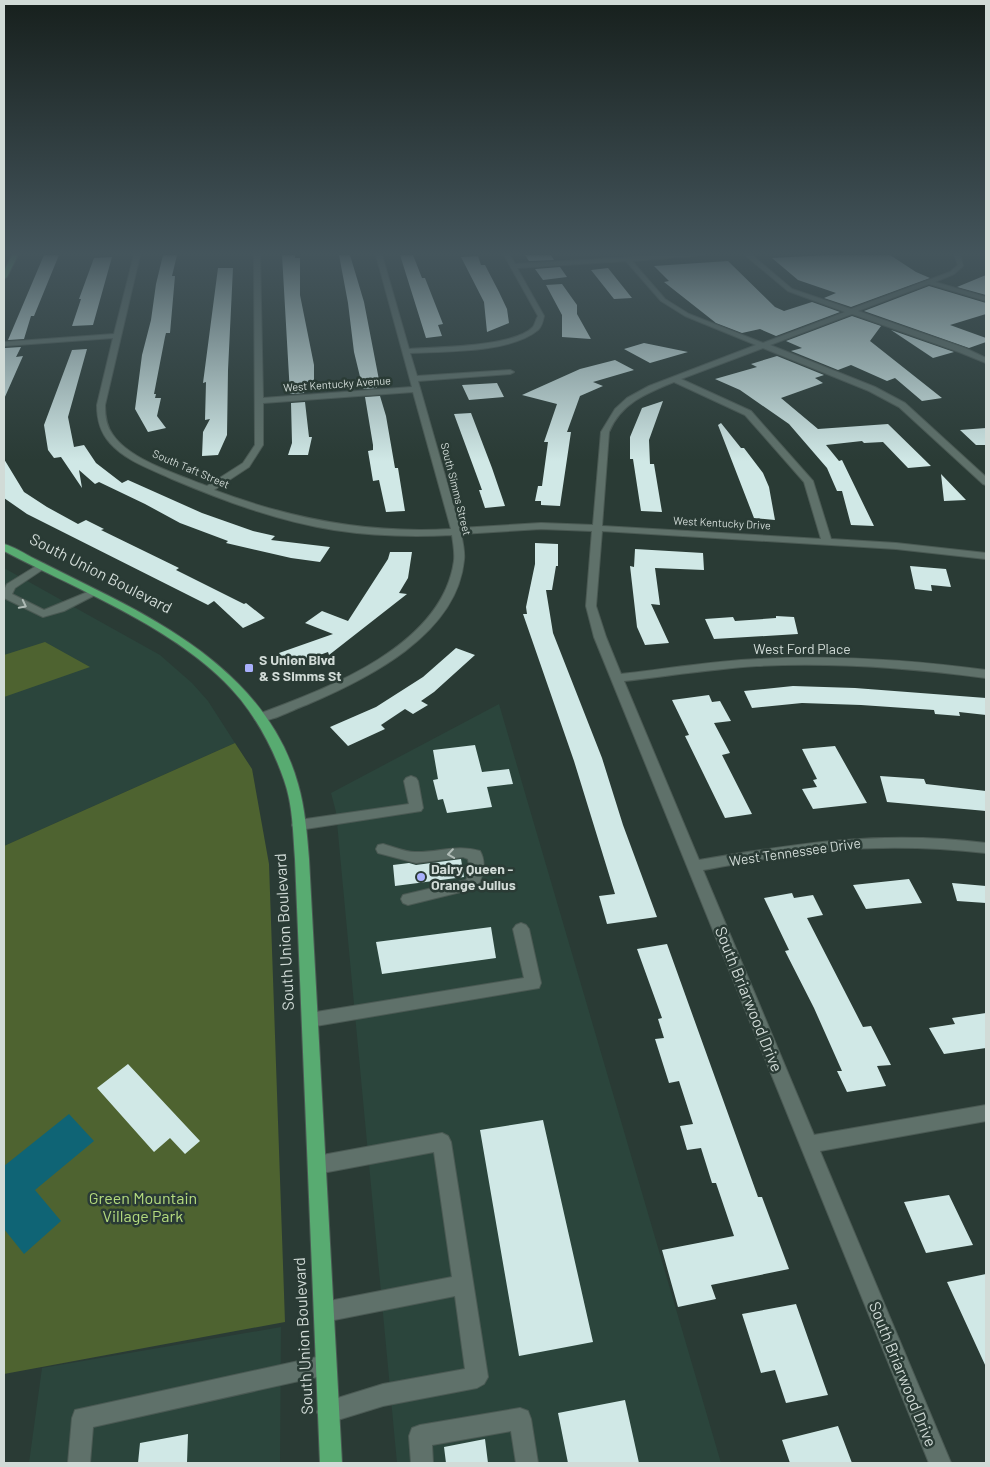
<svg xmlns="http://www.w3.org/2000/svg" width="990" height="1467" font-family="Barlow,sans-serif">
  <style>
    .built { fill: #2b453c }
    .green { fill: #4e6330 }
    .water { fill: #0f6475 }
    .building { fill: #d0e8e6 }
    .lines { fill: none; stroke-linecap: round; stroke-linejoin: round }
    .minor-casing { stroke: #4b5a54; stroke-width: 2 }
    .major-casing { stroke: #4b5a54; stroke-width: 2 }
    .minor { fill: #5f716a; fill-rule: evenodd }
    .major { fill: #58ab71; fill-rule: evenodd }
    .oneway { stroke: #afbbb6 }
    .poi-dot { fill: #a9b0fc; stroke: #2a3b35; stroke-width: 2 }
    .labels { text-anchor: middle; stroke-width: 5; stroke-linejoin: round; paint-order: stroke }
    .far-street-label { font-size: 11px; fill: #d1dbd7; stroke: #2a3b35 }
    .street-label { font-size: 14px; fill: #d1dbd7; stroke: #2a3b35 }
    .poi-label { font-size: 14px; font-weight: bold; fill: #d1dbd7; stroke: #2a3b35; text-anchor: start }
    .near-street-label { font-size: 16px; fill: #d1dbd7; stroke: #2a3b35 }
    .near-park-label { font-size: 16px; fill: #b5dc7f; stroke: #2a3b35 }
  </style>
  <rect width="100%" height="100%" fill="#2a3b35"/>
  <path class="built" d="M4 568 160 655 192 683 208 701 235 743 4 846Z
    M499 704 721 1463H397L336 812 331 793Z
    M281 1327 280 1463H29L42 1368Z"/>
  <path class="green" d="M45 642 90 667 4 697V655Z
    M235 743 252 769 269 864 285 1322 4 1374V846Z"/>
  <path class="water" d="M69 1114 94 1141 35 1190 61 1221 24 1254 4 1229V1166Z"/>
  <path class="building" d="M44 255H59L34 316H31L24 339 8 340Z
    M163 255H177L172 276H175L170 333H166L165 337 154 394H156L155 398H161L157 416 166 428 148 432 135 409 142 355 151 320 156 284Z
    M282 255H295V258H300V295L314 365V381L306 382 304 393 290 394Z
    M339 255H350L364 302 379 380H375L377 388 363 389 354 352 348 303Z
    M400 255H413L422 278H425L443 324 438 325 442 336 426 338Z
    M525 255H551L554 260 529 261Z
    M827 255H890L916 272 930 278 851 307 824 298 836 293 798 280 772 258Z
    M478 256 481 265H485L499 292 507 309 509 323 487 332 484 302 461 257Z
    M112 257 93 325 72 326 81 299H79L94 258Z
    M728 261 775 307 784 311 812 302 840 312 776 336 760 329 742 333 716 323 664 282 669 281 654 266Z
    M560 267 567 277 543 280 535 269Z
    M218 268H233L228 370 227 435 218 455 202 456 203 432 210 419 205 420 206 382 203 383Z
    M608 268 632 298 614 299 591 270Z
    M986 275V295L957 287Z
    M562 284 577 305V314L591 339 562 337V315L546 285Z
    M929 286 986 303V314L950 325 986 338V342L969 348 864 311Z
    M852 316 881 326 870 341 942 398 922 401 895 378 887 381 851 365 838 370 791 351 802 348 786 341Z
    M891 330 954 352 933 358Z
    M644 343 688 352 650 363 624 349Z
    M21 347 16 357 23 356 4 399V351L5 348Z
    M87 349 68 417 74 447 84 445 96 463 122 483 128 480 202 513 253 531 275 536 271 540 330 547 320 562 291 558 226 543 228 541 180 523 145 504 99 482 95 484 79 470 82 488 61 457 54 458 48 450 44 425 72 350Z
    M777 356 824 375 815 378 823 383 781 398 818 429 888 424 931 466 908 468 883 442 864 443 862 441 826 445 839 461 842 460 874 526 851 525 842 491H837L827 468 789 424 740 390 715 379 757 367 751 364Z
    M615 360 634 370 593 382 603 386 580 396 567 432H571L560 506 541 505V501H535L538 486H542L548 442H544L557 404 522 395 580 369Z
    M497 383 504 397 469 400 462 385Z
    M380 396 386 416 395 468H398L405 511 386 512 379 480 373 481 368 451 373 450V445L365 397Z
    M663 401 649 440 650 464H654L662 512 641 511 633 459H630V437L642 408Z
    M305 402 309 437H312L308 455H288L292 443 291 403Z
    M471 413 492 468 505 506 485 508 479 490H482L454 414Z
    M721 423 741 448H744L763 473 769 487 775 520 754 518 718 425Z
    M986 428V445H976L960 430Z
    M4 459 24 492 47 507 78 524 86 520 104 529 101 530 179 568 176 570 244 604 246 603 265 618 243 628 214 601 208 605 27 514 4 498Z
    M941 474 966 500 944 501Z
    M535 543 558 544V566H556L552 590H546L553 633 602 758 623 825 657 917 607 924 599 896 615 894 574 761 523 614H527L526 607 535 564Z
    M635 549 703 553 704 570 655 568 660 605 651 604 669 643 645 645 637 627 630 566 634 567Z
    M390 552H412L408 578 399 593 407 594 329 655 328 652 289 666 279 653 333 634 305 623 322 611 348 621 388 559Z
    M910 566 946 569 951 587 931 585 932 591 915 589Z
    M776 616 794 617 798 634 714 639 705 619 733 617 735 621 776 618Z
    M456 648 475 655 434 692 421 701 428 705 413 714 405 709 381 725 385 729 348 746 330 727 376 707 423 677Z
    M793 686 855 688 986 698V715L959 712 960 716 935 714 934 710 861 705 802 703 752 708 744 691Z
    M709 695 712 702 720 701 731 721 714 723 730 753 722 755 752 814 725 818 685 736 689 735 672 700Z
    M475 745 482 772 509 769 513 784 487 787 492 807 447 813 443 799 438 800 433 780 438 779 433 750Z
    M835 746 867 803 813 809 802 789 817 787 813 780 817 779 802 749Z
    M880 776 924 779 926 784 986 791V811L887 802Z
    M461 859 464 877 395 886 393 865 409 863 416 865Z
    M909 879 922 903 866 909 853 885Z
    M952 883 986 886V903L957 901Z
    M792 893 794 898 813 895 823 915 807 918 863 1027 871 1026 891 1065 877 1066 886 1086 847 1092 837 1071H842L814 1008 785 951 789 950 764 898Z
    M491 927 496 958 382 974 376 942Z
    M667 944 758 1197H762L789 1269 711 1285 716 1299 678 1307 662 1250 734 1236 716 1183H712L701 1148 687 1150 680 1126 693 1124 679 1081 669 1083 655 1039 664 1038 658 1019 662 1018 637 949Z
    M986 1013V1048L944 1054 929 1028 955 1024 952 1018Z
    M128 1064 200 1141 185 1154 170 1138 154 1152 97 1088Z
    M543 1120 593 1342 519 1356 480 1130Z
    M949 1195 973 1245 926 1253 904 1202Z
    M986 1274V1367L947 1282Z
    M796 1304 828 1395 786 1403 775 1370 761 1373 742 1314Z
    M625 1400 639 1463H568L558 1413Z
    M838 1426 852 1463H790L782 1440Z
    M188 1434 187 1463H138L140 1443Z
    M485 1439 488 1463H446L444 1447Z"/>
  <g class="lines">
    <defs>
      <path id="minor" d="M134 255H140L105 405C105 416 106 426 113 435 130 460 179 475 207 486L243 463 255 445 254 255H260L263 398 412 387 376 255H382L409 349C437 347 514 347 533 327 535 324 536 319 538 316L504 255H510L515 264 666 255H705L632 261 665 299 689 314 763 343 845 312 788 291 745 255H752L792 289 851 309 950 272 958 265 954 255H960L963 266 954 274 935 282 986 297V301L929 284 858 311 965 348 986 358V363L959 352 852 314 770 345 875 387 905 403 986 477V485L983 484 899 407 869 391 763 348 681 379 751 411 813 481 831 539 896 543 986 553V559L896 549 602 531 596 606 606 637 621 674C667 669 712 661 758 659 834 655 911 660 986 670V678C910 668 834 662 757 666 712 669 668 676 624 681L699 860C799 843 883 830 986 843V853C932 847 879 846 825 851 784 854 743 863 703 870L814 1135 986 1105V1121L820 1151 951 1463H929L594 637 586 606 592 531 541 529 461 534C463 543 465 552 464 560 457 635 367 679 306 705 294 709 267 724 256 721L254 718 256 715C326 689 442 647 454 561 455 552 453 543 452 535 412 537 373 536 334 530 278 521 224 501 172 479 151 469 126 461 110 443 100 432 97 420 97 405L113 338 4 346V342L114 334ZM626 261 661 301 685 316 756 345 649 386 627 398 615 409 601 432 593 525 541 523 460 528 418 381 510 374 514 372 510 370 417 376 410 353C446 351 510 353 538 330 542 326 543 321 544 316L517 268ZM674 382 745 415 804 482 821 539 602 526 609 432C621 403 647 393 674 382ZM413 392 451 529C369 534 291 519 214 490L249 467 263 445V403Z
        M41 563 45 564V568L15 588 12 594 44 610 90 591H98L99 593 64 611 43 617 4 598V590L7 584Z
        M411 776 416 778 418 781 423 808 421 811 299 830 294 829 292 825 294 821 299 820 409 804 404 781 406 778Z
        M383 844C394 847 407 853 417 852 440 852 458 844 480 851 487 863 483 876 477 888L408 905 403 903 401 899 403 895 466 880 470 871 468 859 463 857 416 863 378 853 376 849 378 845Z
        M521 923 526 925 529 929 541 983 539 988 310 1027 304 1025 302 1020 304 1015 310 1013 524 978 513 929 516 925Z
        M442 1133 448 1136 451 1142 488 1377 484 1384 477 1388 383 1406 328 1423 320 1420 317 1412 320 1404 328 1401 383 1384 465 1369 455 1296 324 1322 317 1319 314 1312 317 1305 324 1302 452 1277 434 1152 317 1174 311 1171 308 1165 311 1159 317 1156Z
        M326 1355 333 1358 336 1365 333 1372 326 1375 93 1427 90 1463H68L72 1418 75 1410Z
        M520 1408 528 1411 531 1419 538 1463H516L511 1431 432 1445 433 1463H411L409 1436 412 1428 420 1425Z"/>
      <path id="major" d="M12 255H18L7 277 4 279V271Z
        M4 544C15 547 25 554 35 559 53 568 71 577 89 586 177 629 270 683 298 784 305 808 307 834 309 859L342 1463H320L295 859C293 833 293 805 284 780 274 751 260 724 241 700 187 632 79 591 4 551Z"/>
    </defs>
    <use href="#minor" class="minor-casing"/>
    <use href="#major" class="major-casing"/>
    <use href="#minor" class="minor"/>
    <use href="#major" class="major"/>
  </g>
  <defs><path id="oneway-chevron" d="M-2-3.5L2.5 0L-2 3.5" fill="none" stroke-width="1.6" stroke-linecap="round" stroke-linejoin="round" transform="scale(1.25)"/></defs>
  <g class="oneway">
    <use href="#oneway-chevron" transform="translate(23 605) rotate(27)"/>
    <use href="#oneway-chevron" transform="translate(451 854) rotate(172)"/>
  </g>
  <linearGradient id="sky" x2="0" y2="1"><stop stop-color="#17201d"/><stop offset="0.55" stop-color="#44555c"/><stop offset="1" stop-color="#44555c" stop-opacity="0"/></linearGradient>
  <rect width="990" height="461" fill="url(#sky)"/>
  <g class="poi-dot">
    <rect x="244" y="663" width="10" height="10" rx="2.5"/>
    <circle cx="421" cy="877" r="5"/>
  </g>
  <g class="labels">
    <g class="far-street-label">
      <text transform="translate(337 384) rotate(-4)" y="4">West Kentucky Avenue</text>
      <text transform="translate(191 469) rotate(23)" y="4">South Taft Street</text>
      <text transform="translate(456 489) rotate(76)" y="4">South Simms Street</text>
      <text transform="translate(722 523) rotate(3)" y="4">West Kentucky Drive</text>
    </g>
    <g class="street-label">
      <text x="802" y="654">West Ford Place</text>
      <text transform="translate(795 852) rotate(-8)" y="5">West Tennessee Drive</text>
    </g>
    <g class="poi-label">
      <text x="259" y="665">S Union Blvd<tspan x="259" dy="16">&amp; S Simms St</tspan></text>
      <text x="431" y="874">Dairy Queen -<tspan x="431" dy="16">Orange Julius</tspan></text>
    </g>
    <g class="near-street-label">
      <text transform="translate(101 573) rotate(27)" y="6">South Union Boulevard</text>
      <text transform="translate(284 932) rotate(-93)" y="6">South Union Boulevard</text>
      <text transform="translate(749 999) rotate(68)" y="6">South Briarwood Drive</text>
      <text transform="translate(303 1336) rotate(-93)" y="6">South Union Boulevard</text>
      <text transform="translate(903 1374) rotate(68)" y="6">South Briarwood Drive</text>
    </g>
    <g class="near-park-label">
      <text x="143" y="1204">Green Mountain<tspan x="143" dy="18">Village Park</tspan></text>
    </g>
  </g>
  <rect width="990" height="1467" fill="none" stroke="#d1dbd7" stroke-width="10"/>
</svg>
